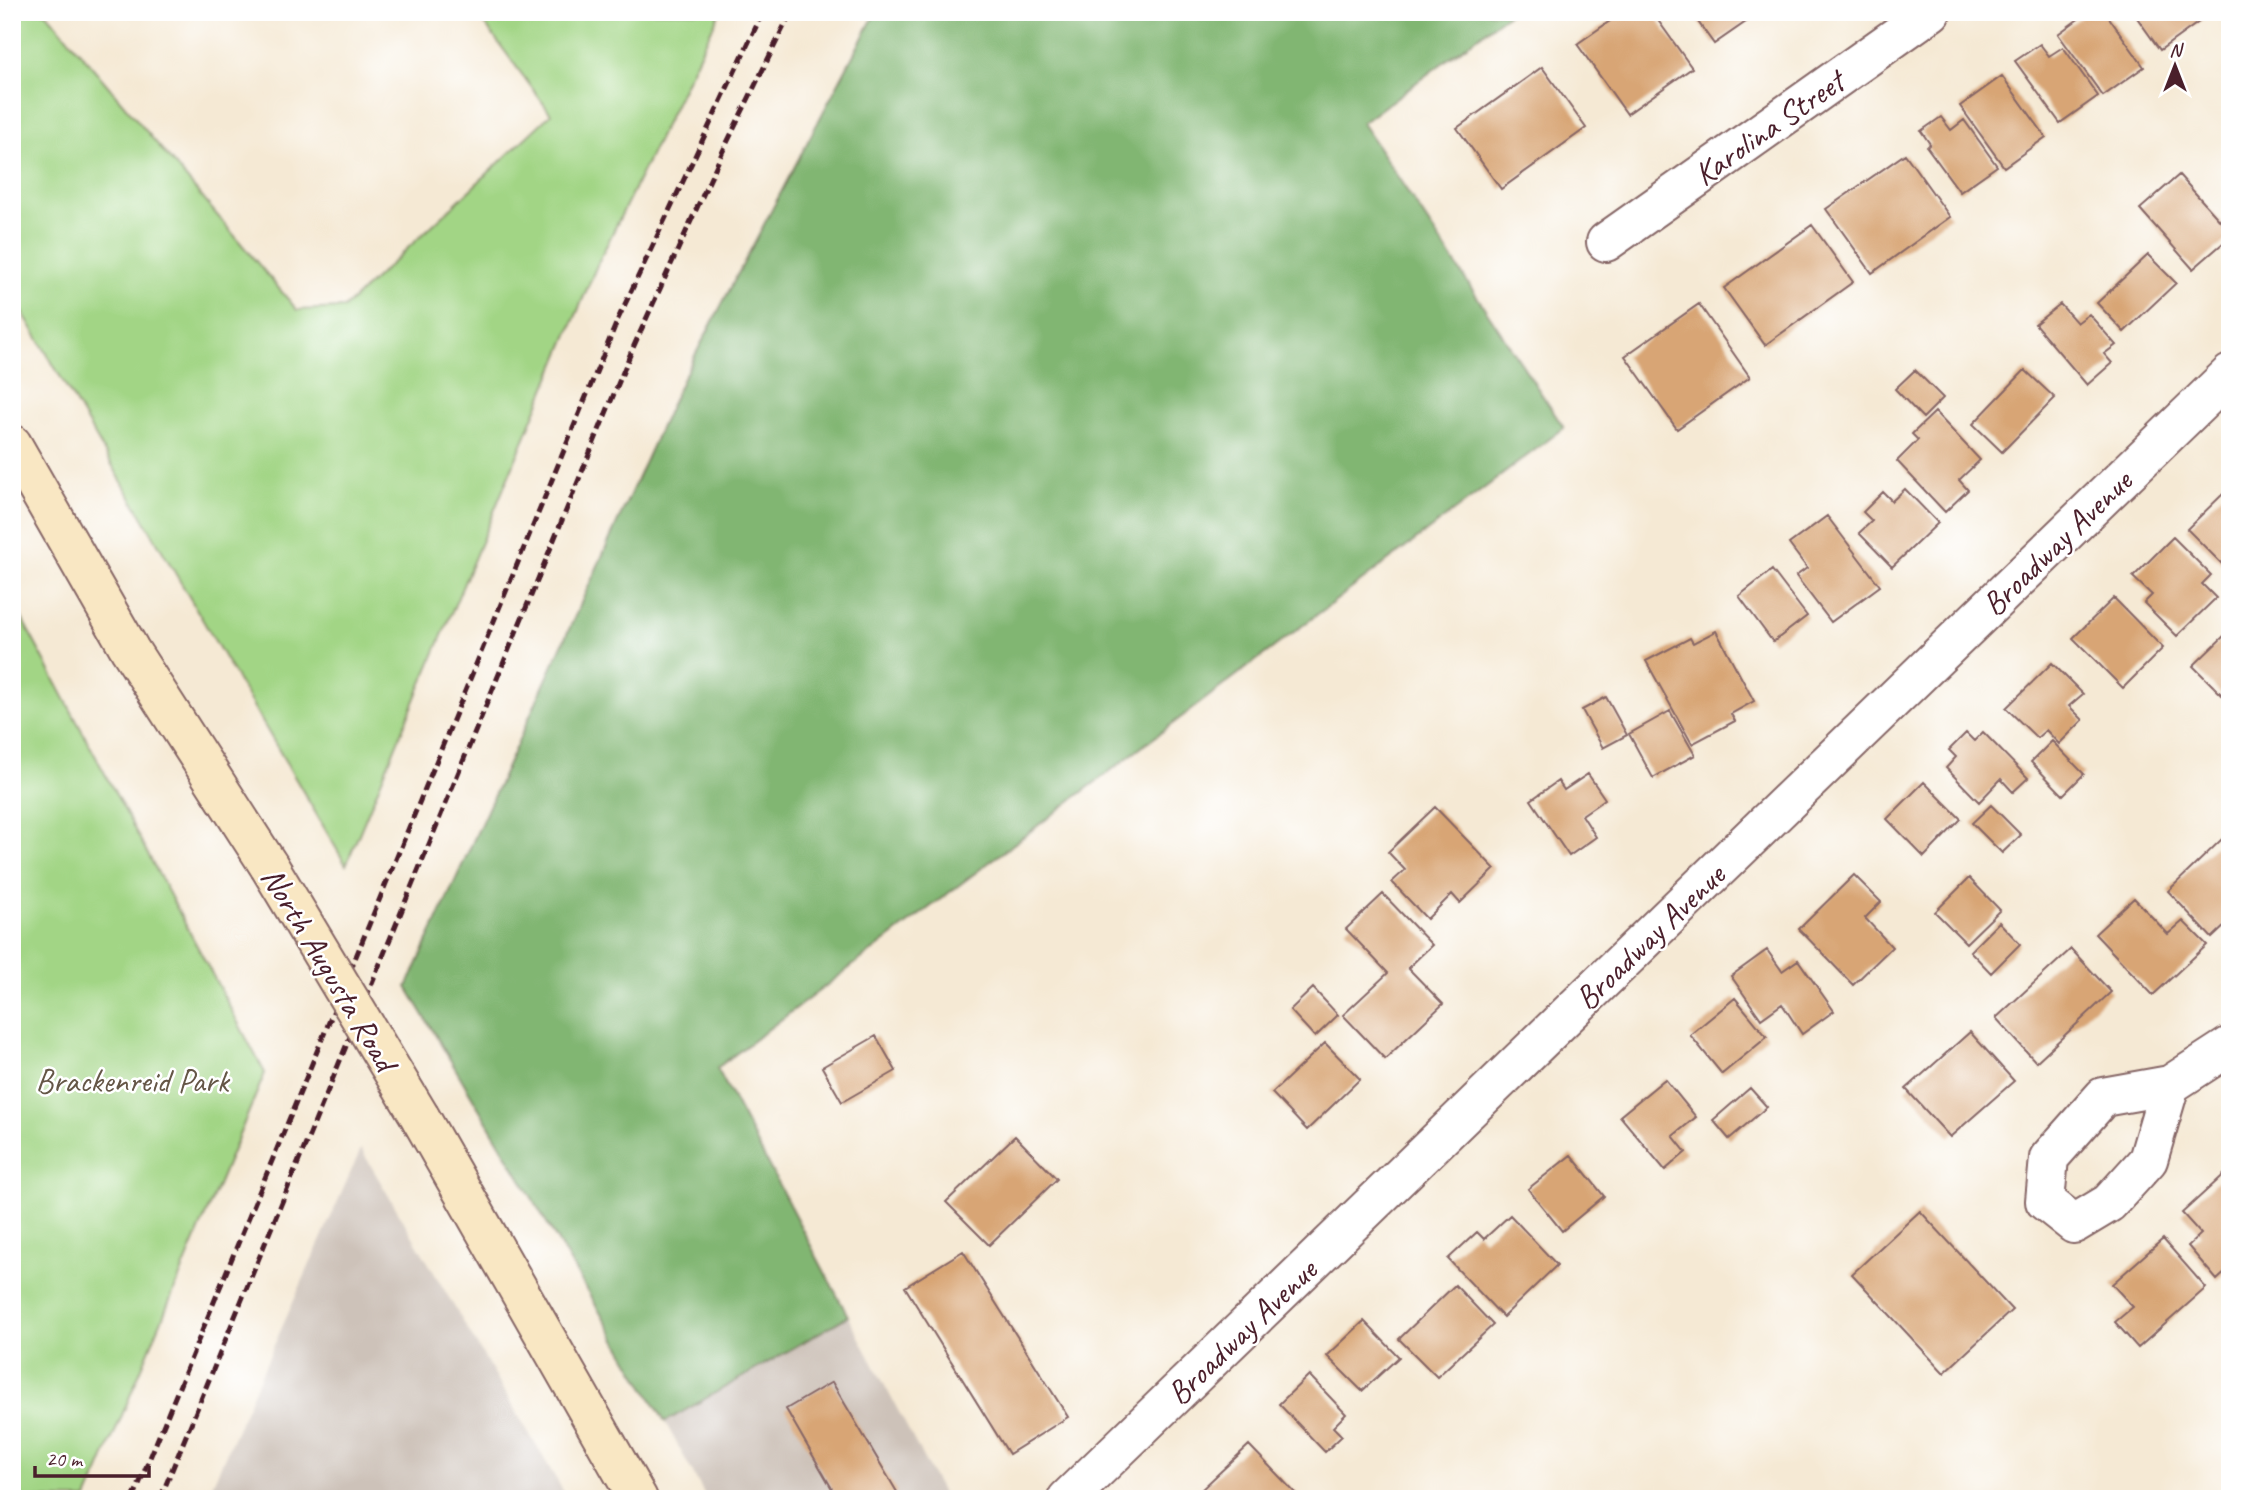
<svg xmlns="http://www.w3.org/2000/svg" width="2242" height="1511" font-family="Caveat,sans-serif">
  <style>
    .industrial { fill: #cdc2b9 }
    .green { fill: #a2d585; stroke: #767a58; stroke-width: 2 }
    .forest { fill: #81b672; stroke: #666a4e; stroke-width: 2 }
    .building { fill: #d8a574 }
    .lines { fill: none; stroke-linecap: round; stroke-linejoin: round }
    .street-casing { stroke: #866666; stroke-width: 42 }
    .secondary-casing { stroke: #866666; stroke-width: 42 }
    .street { stroke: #fff; stroke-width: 38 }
    .secondary { stroke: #f9e7c3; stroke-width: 38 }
    .rail { stroke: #4a1f2b; stroke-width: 5; stroke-dasharray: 10 5; stroke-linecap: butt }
    .secondary-bridge-casing { stroke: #866666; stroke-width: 42; stroke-linecap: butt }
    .secondary-bridge { stroke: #f9e7c3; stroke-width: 38 }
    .labels { text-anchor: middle; stroke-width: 5; stroke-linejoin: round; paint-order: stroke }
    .street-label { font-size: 33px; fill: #4a1f2b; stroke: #fff }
    .park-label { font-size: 33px; fill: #645646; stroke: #fff }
  </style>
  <rect width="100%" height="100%" fill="#fff"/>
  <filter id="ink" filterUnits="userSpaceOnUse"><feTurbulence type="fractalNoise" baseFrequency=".0143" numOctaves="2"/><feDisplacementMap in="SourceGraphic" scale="14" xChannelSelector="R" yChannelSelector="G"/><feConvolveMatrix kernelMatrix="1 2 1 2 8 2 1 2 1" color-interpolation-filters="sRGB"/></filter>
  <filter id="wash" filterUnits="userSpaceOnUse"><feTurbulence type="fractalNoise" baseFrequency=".00686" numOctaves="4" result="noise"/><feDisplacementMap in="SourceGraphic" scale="28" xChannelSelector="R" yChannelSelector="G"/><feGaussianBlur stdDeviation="1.57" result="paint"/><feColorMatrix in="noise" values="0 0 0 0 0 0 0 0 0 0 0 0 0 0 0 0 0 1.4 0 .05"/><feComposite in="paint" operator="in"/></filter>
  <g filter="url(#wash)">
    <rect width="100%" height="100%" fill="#f5e9d4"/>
    <path class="industrial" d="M361 1149 568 1499H206Z
      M848 1316 945 1499H707L665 1422Z"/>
    <path class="green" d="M12 12H46L297 310 344 308 551 114 476 12H720L597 265 346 865 12 294Z
      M12 600 265 1073 87 1499H12Z"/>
    <path class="forest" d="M876 12H1511L1362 123 1564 428 717 1068 848 1316 665 1422 407 987 682 380Z"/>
    <g id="blocks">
      <path class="building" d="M1623 12H1652L1692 68 1627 114 1577 44Z
        M1691 12H1749L1753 17 1714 44Z
        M2088 12H2105L2144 67 2103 96 2058 34Z
        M2133 12H2209L2210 14 2160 50Z
        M2040 44 2049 56 2063 47 2098 96 2060 123 2015 61Z
        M1542 67 1586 128 1501 189 1457 128Z
        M2002 76 2046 137 2004 167 1960 106Z
        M1941 117 1951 130 1964 120 1997 166 1960 192 1927 147 1930 144 1921 131Z
        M1905 154 1950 217 1872 273 1826 209Z
        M2179 175 2230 232V237L2193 269 2140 209Z
        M1812 225 1853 282 1765 345 1724 288Z
        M2148 255 2176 283 2124 332 2097 303Z
        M1699 304 1750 377 1677 429 1625 356Z
        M2060 304 2077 323 2089 314 2116 345 2104 354 2112 363 2087 385 2035 324Z
        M1915 370 1943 398 1923 418 1895 389Z
        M2025 370 2055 398 2002 452 1973 424Z
        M1935 412 1980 460 1959 480 1968 490 1945 512 1897 461 1918 440 1912 434Z
        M1905 489 1938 523 1892 567 1859 533 1872 521 1863 512 1883 492 1892 501Z
        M2227 490 2230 492V572L2187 529Z
        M1827 516 1880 586 1831 622 1796 576 1807 568 1789 544Z
        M2173 537 2211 575 2202 584 2216 598 2177 636 2144 603 2152 595 2133 577Z
        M1772 570 1807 616 1773 642 1739 596Z
        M2114 598 2163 648 2123 688 2073 638Z
        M2230 630V687L2222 695 2193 666Z
        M1716 631 1754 701 1731 714 1735 721 1692 744 1646 661 1690 638 1693 643Z
        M2052 663 2083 694 2069 706 2083 720 2059 744 2046 730 2037 738 2006 708Z
        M1606 697 1627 735 1603 748 1582 710Z
        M1670 711 1695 755 1653 778 1629 734Z
        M1983 732 2028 778 2013 792 2001 779 1979 802 1946 768 1956 757 1949 750 1966 733 1974 741Z
        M2052 741 2084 774 2063 795 2031 762Z
        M1588 774 1605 799 1582 815 1596 837 1569 856 1531 800 1558 781 1564 790Z
        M1924 782 1961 819 1924 857 1887 819Z
        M1991 805 2021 835 2002 853 1972 823Z
        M1435 807 1495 869 1460 903 1452 894 1427 919 1392 882 1405 870 1388 852Z
        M2222 839 2230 846V921L2212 938 2168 891Z
        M1854 875 1881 902 1865 918 1892 947 1853 985 1799 929Z
        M1969 878 2000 910 1966 943 1935 912Z
        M1383 894 1432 945 1408 968 1443 1004 1385 1059 1343 1015 1388 973 1346 929Z
        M2134 898 2168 934 2183 921 2207 945 2153 995 2095 934Z
        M1999 922 2020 944 1991 973 1970 951Z
        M2071 949 2111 992 2036 1062 1996 1018Z
        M1767 950 1782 971 1798 960 1834 1011 1802 1034 1782 1004 1761 1019 1731 976Z
        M1313 988 1338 1015 1315 1037 1290 1010Z
        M1735 998 1767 1037 1722 1074 1690 1035Z
        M1970 1032 2014 1081 1950 1137 1906 1089Z
        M876 1036 896 1071 842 1102 822 1067Z
        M1325 1043 1360 1079 1307 1130 1272 1093Z
        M1665 1079 1696 1117 1673 1136 1686 1152 1665 1170 1620 1116Z
        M1750 1088 1767 1107 1729 1139 1713 1120Z
        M1015 1136 1057 1179 989 1245 946 1202Z
        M1571 1155 1604 1196 1562 1231 1528 1189Z
        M2230 1169V1268L2217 1280 2188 1246 2201 1234 2182 1213Z
        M1920 1211 2012 1310 1944 1373 1852 1274Z
        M1510 1215 1557 1265 1503 1317 1448 1259 1477 1232 1484 1239Z
        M2163 1239 2206 1288 2138 1348 2115 1322 2133 1307 2112 1284Z
        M963 1251 1068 1417 1009 1454 905 1287Z
        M1455 1285 1493 1325 1437 1377 1399 1339Z
        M1364 1321 1399 1357 1362 1391 1327 1356Z
        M1309 1375 1346 1414 1333 1427 1342 1436 1325 1452 1279 1404Z
        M832 1382 897 1492 886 1499H838L786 1409Z
        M1249 1445 1299 1497 1297 1499H1207L1200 1491Z"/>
    </g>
  </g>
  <g filter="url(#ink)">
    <use href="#blocks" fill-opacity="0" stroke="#866666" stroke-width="2"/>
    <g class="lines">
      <defs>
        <path id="street" d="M1606 242 1931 12
          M2170 1085 2148 1160 2109 1203 2074 1224 2045 1201 2049 1158 2103 1097 2170 1085 2230 1046
          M1067 1499 2230 374"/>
        <path id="secondary" d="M12 444 130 650 269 866
          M420 1117 638 1499"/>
      </defs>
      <use href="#street" class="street-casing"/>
      <use href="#secondary" class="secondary-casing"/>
      <use href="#street" class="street"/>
      <use href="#secondary" class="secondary"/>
      <path class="rail" d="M133 1499 618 319 763 12
        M160 1499 632 350 722 153 791 12"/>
      <defs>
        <path id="secondary-bridge" d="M269 866 420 1117"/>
      </defs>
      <use href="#secondary-bridge" class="secondary-bridge-casing"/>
      <use href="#secondary-bridge" class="secondary-bridge"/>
    </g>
  </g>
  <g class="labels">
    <g class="street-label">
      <text transform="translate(1768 127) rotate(-35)" y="12">Karolina Street</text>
      <text transform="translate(2056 542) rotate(-44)" y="12">Broadway Avenue</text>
      <text transform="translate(1649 936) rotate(-44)" y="12">Broadway Avenue</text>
      <text transform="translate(330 968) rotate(59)" y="12">North Augusta Road</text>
      <text transform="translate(1241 1331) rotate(-44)" y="12">Broadway Avenue</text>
    </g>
    <g class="park-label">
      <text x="132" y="1092">Brackenreid Park</text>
    </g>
  </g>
  <rect width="2242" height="1511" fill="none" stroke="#fff" stroke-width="42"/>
  <g transform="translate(2175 66)" stroke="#ffffff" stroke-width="5" paint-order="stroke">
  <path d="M0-5L12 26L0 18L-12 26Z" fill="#4a1f2b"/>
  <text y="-10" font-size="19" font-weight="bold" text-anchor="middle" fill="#4a1f2b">N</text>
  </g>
  <path d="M35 1466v10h114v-10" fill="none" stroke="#4a1f2b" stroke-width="3.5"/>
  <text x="46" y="1466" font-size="21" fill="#4a1f2b" stroke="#ffffff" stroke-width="5" paint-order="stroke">20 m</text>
</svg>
